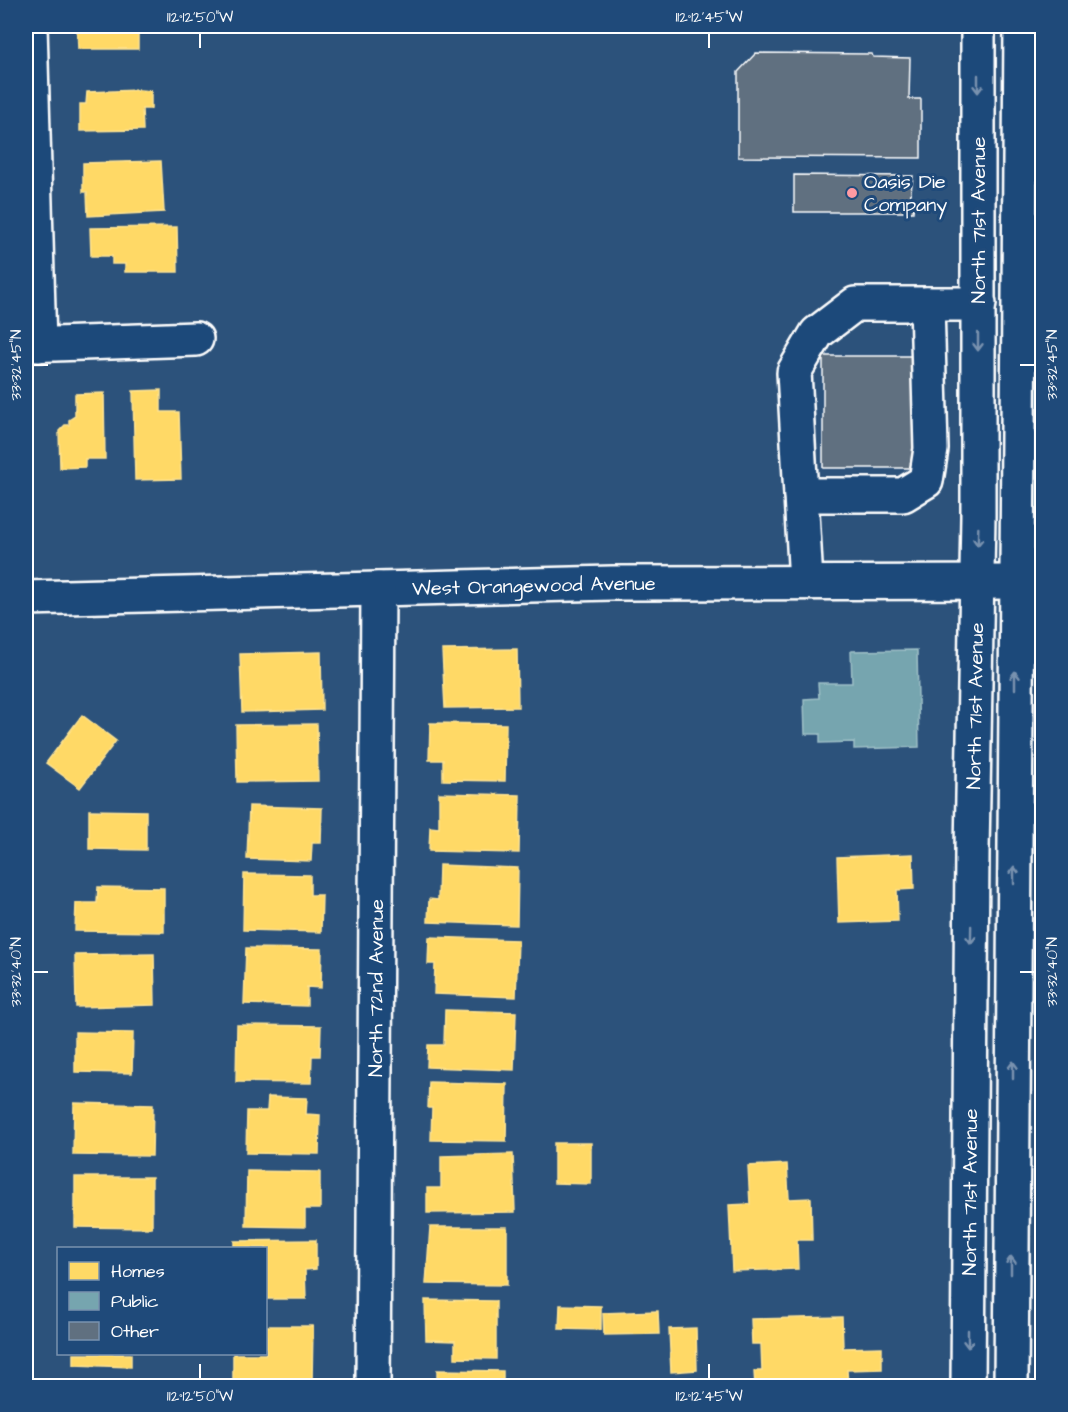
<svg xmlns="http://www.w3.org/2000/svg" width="1068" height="1412" font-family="'Architects Daughter',sans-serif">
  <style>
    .water { fill: #427a9e; stroke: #8eafc5; stroke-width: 1.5 }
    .homes { fill: #ffd966; stroke: #ffe494; stroke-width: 1.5 }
    .public { fill: #76a5af; stroke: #9fc0c7; stroke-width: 1.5 }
    .building { fill: #607080; stroke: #fff; stroke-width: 1.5 }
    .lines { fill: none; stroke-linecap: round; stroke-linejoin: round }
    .minor-casing { stroke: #fff; stroke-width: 38 }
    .minor { stroke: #1f4a7a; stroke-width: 33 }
    .oneway { stroke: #7992af }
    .ticks { fill: none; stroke: #fff; stroke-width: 2 }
    .poi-dot { fill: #ff9aa2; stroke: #1f4a7a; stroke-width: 2 }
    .labels { text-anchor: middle; stroke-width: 6; stroke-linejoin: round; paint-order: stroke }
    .poi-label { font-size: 20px; fill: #fff; stroke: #1f4a7a; text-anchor: start }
    .street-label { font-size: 20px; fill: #fff; stroke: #1f4a7a }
    .neatline { fill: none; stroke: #fff; stroke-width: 2 }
    .ticks-label { font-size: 15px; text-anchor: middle; fill: #fff }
  </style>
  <rect width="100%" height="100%" fill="#2c527b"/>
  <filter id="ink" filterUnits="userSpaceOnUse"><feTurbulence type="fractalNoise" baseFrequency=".0167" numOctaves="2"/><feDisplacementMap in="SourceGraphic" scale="12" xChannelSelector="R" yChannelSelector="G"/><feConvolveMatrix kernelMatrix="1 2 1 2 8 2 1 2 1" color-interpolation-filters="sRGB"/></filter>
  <g filter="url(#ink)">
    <path class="water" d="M1041 26H1042V547L1037 530Z"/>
    <path class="homes" d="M77 26H147V29H138V49H78Z
      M140 90 151 91V109H142L143 130 80 131V104H86L87 92Z
      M161 161 164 212 88 216 87 192H83V163Z
      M177 227 178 272H125V264H112V256H91L90 228Z
      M161 390V412H179L181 479 135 480 133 391Z
      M104 393 105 459H85V467L60 468 59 431 65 425H69V420L75 416V394Z
      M517 649 518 707 445 708 442 650Z
      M321 652 322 710 242 712 240 654Z
      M82 715 116 741 80 788 46 763Z
      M430 723 506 724 505 781 443 780V760H429Z
      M317 724 318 781 237 782 236 725Z
      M439 793 520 795 519 853 429 851 430 827 439 828Z
      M249 806 322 808 321 843H312L311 861 247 859Z
      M89 810 146 811V850L89 849Z
      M913 854 914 889 897 890 898 921 839 923 837 857Z
      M439 865 518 868 517 925 428 922 429 899 438 900Z
      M244 874 310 875V895H322L321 932 243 930Z
      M98 887 164 888V932L75 931 76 903H97Z
      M429 937 518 940 516 997 434 994 435 964H428Z
      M246 948 322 949 321 988 307 987V1006L244 1004Z
      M154 954 155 1005 76 1007 75 955Z
      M445 1010 516 1012 514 1070 427 1067 428 1045H444Z
      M237 1025 321 1026 320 1056H312L311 1083 236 1082Z
      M75 1032 133 1033 132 1073 75 1072Z
      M429 1082 507 1084 506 1141 431 1140 432 1108H428Z
      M268 1097 307 1098 306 1114 320 1115 319 1154 246 1153 247 1111H267Z
      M74 1103 153 1105 152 1156 73 1155Z
      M554 1143H591V1184L554 1183Z
      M513 1154 515 1212 427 1213V1188H441V1156Z
      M787 1164 789 1199 811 1198 812 1240H797L798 1269 732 1271 729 1205 750 1204 748 1166Z
      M247 1171 320 1172V1209H305V1227L246 1226Z
      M75 1177H152V1228L75 1227Z
      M430 1227H507V1285L426 1284Z
      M316 1240V1269L305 1270 306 1299H266V1248H234V1241Z
      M425 1300 496 1301V1359L455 1358V1341L426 1340Z
      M560 1305 601 1306V1330L559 1329Z
      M658 1311 659 1334 604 1335 603 1313Z
      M842 1317 843 1348 882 1347V1369L847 1370 848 1386H755L754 1371H762L761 1344H752L751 1319Z
      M266 1326H313L312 1383H233V1354H266Z
      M696 1328 697 1370 671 1372 669 1329Z
      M74 1354H131V1367L74 1365Z
      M437 1370 503 1371V1386H437Z"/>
    <path class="public" d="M917 650 919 747 854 749V742L820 743V734H805L804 699 819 698 818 683H852L851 651Z"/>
    <path class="building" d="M756 53 872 54 873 57 910 58 909 99H921V158L738 157V72Z
      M794 175 913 176 910 199H914L913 212H794Z
      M823 356H914L913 468H823Z"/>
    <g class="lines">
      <defs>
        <g id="minor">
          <path d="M30 26 39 345"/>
          <path d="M26 345 196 339"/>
          <path d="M801 495 794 372 817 333 855 304H927"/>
          <path d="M806 582 801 495H903L926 481 931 449 927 304H979"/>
          <path id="s1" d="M26 598 612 583 1042 582"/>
          <path id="s2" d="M373 1386 378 589"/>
          <path id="s3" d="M968 1386 972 851 978 516V26"/>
          <path d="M1011 1386 1021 26"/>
        </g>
      </defs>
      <use href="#minor" class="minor-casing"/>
      <use href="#minor" class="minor"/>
    </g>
    <defs><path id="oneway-shaft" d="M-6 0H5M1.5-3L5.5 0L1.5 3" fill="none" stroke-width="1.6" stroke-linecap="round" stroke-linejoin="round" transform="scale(1.5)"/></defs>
    <g class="oneway">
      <use href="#oneway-shaft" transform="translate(978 84) rotate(90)"/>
      <use href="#oneway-shaft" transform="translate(978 342) rotate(90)"/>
      <use href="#oneway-shaft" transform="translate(978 537) rotate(92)"/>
      <use href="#oneway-shaft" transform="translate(1015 680) rotate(-90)"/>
      <use href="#oneway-shaft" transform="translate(1014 875) rotate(-90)"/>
      <use href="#oneway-shaft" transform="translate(971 935) rotate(91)"/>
      <use href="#oneway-shaft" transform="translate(1013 1070) rotate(-90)"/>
      <use href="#oneway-shaft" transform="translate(1011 1265) rotate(-90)"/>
      <use href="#oneway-shaft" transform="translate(968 1339) rotate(90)"/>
    </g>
  </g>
  <path class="ticks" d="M200 33V48M709 33V48M33 365H48M1020 365H1035M33 972H48M1020 972H1035M200 1364V1379M709 1364V1379"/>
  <circle class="poi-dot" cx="852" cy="193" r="6"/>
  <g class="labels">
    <g class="poi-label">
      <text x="864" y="188">Oasis Die<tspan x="864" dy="23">Company</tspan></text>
    </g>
    <g class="street-label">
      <text transform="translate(978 220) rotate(-90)" y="7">North 71st Avenue</text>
      <text dy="7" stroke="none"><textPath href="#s1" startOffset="508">West Orangewood Avenue</textPath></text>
      <text dy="7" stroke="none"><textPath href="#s3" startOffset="680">North 71st Avenue</textPath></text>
      <text dy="7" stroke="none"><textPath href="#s2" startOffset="398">North 72nd Avenue</textPath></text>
      <text dy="7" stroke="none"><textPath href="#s3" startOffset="194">North 71st Avenue</textPath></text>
    </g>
  </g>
  <rect width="1068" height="1412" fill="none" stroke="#1f4a7a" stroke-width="66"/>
  <rect x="57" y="1247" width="210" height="108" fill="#1f4a7a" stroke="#7992af" stroke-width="1.5"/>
  <rect x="69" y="1262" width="30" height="18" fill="#ffd966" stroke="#7992af" stroke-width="1.5"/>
  <text x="111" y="1277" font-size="18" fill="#ffffff">Homes</text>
  <rect x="69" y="1292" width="30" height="18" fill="#76a5af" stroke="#7992af" stroke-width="1.5"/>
  <text x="111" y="1307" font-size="18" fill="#ffffff">Public</text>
  <rect x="69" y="1322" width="30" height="18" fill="#607080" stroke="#7992af" stroke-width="1.5"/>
  <text x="111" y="1337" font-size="18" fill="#ffffff">Other</text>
  <rect x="33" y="33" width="1002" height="1346" class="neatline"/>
  <g class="ticks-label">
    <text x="200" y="22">112°12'50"W</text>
    <text x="709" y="22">112°12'45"W</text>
    <text transform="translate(16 365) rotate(-90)" y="5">33°32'45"N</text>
    <text transform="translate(1052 365) rotate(-90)" y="5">33°32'45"N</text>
    <text transform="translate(16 972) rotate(-90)" y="5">33°32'40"N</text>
    <text transform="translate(1052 972) rotate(-90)" y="5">33°32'40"N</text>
    <text x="200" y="1401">112°12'50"W</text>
    <text x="709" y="1401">112°12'45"W</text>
  </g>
</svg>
